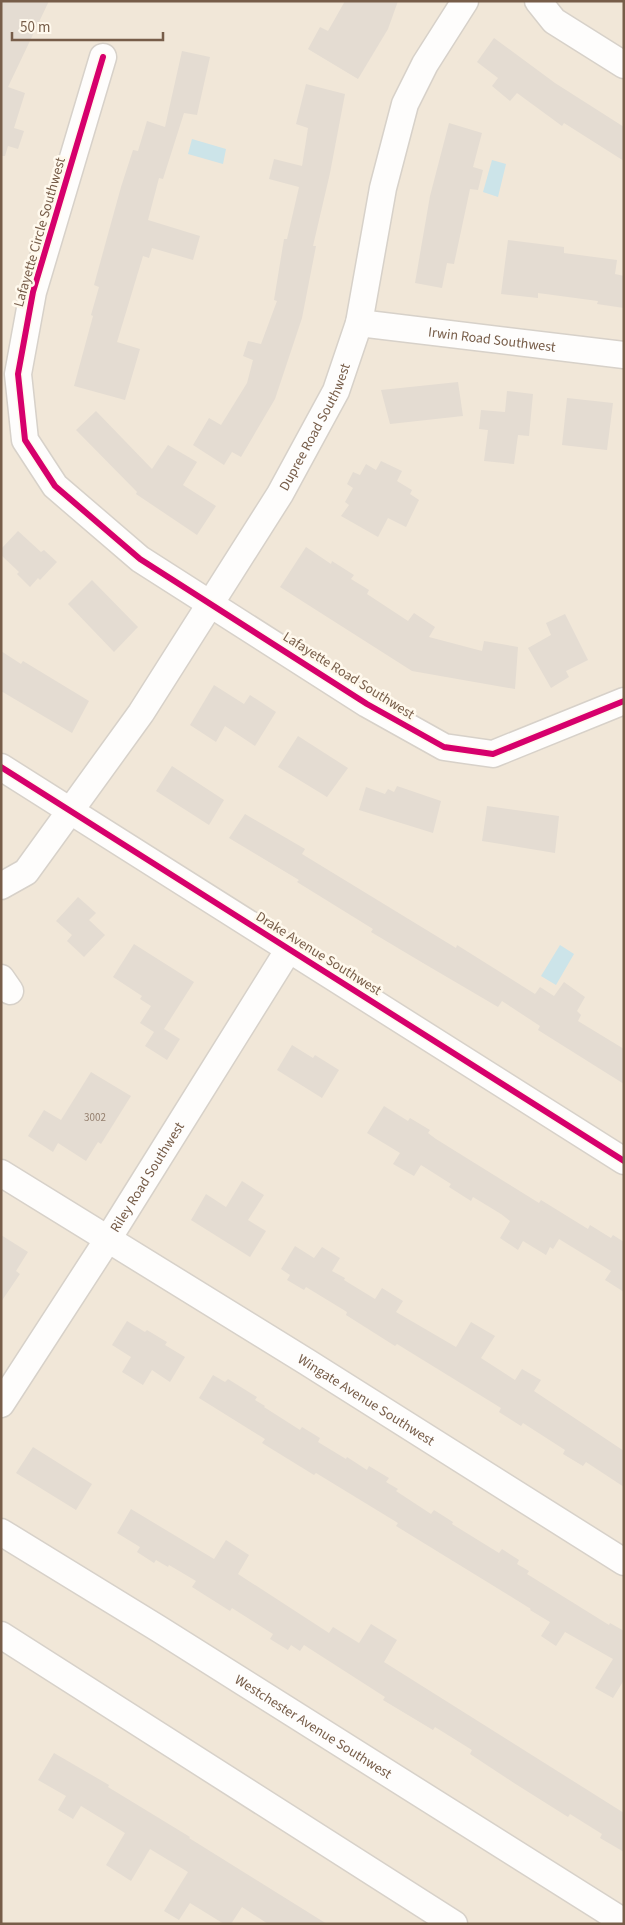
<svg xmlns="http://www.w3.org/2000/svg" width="625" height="1925" font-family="'Source Sans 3',sans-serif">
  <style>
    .residential { fill: #f1e7d8 }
    .water { fill: #cce4e9 }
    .building { fill: #e4dcd2 }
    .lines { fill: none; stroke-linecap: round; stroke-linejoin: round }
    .minor-casing { stroke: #d7d1c9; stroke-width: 29 }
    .minor { stroke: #fefdfc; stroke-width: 26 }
    .cycleway-casing { stroke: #fff9ed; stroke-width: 9 }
    .cycleway { stroke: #d6006c; stroke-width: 6 }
    .labels { text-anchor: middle; stroke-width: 5; stroke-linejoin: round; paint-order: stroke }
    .number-label { font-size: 11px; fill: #947f6e }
    .street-label { font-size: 14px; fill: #775d49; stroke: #fff9ed }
  </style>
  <rect width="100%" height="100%" fill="#f8f4eb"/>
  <path class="residential" d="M1 1H624V1924H1Z"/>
  <path class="water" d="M192 139 226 149 223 164 188 154Z
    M492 160 506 164 498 197 483 192Z
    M560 945 574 954 556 985 541 976Z"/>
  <path class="building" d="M1 1H49L8 87 25 93 14 128 24 131 18 149 8 146 5 156H1Z
    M345 1H398L388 29 358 79 308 49 320 27 328 31Z
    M494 38 555 83 624 127V161L564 123 562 126 517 93 510 101 492 86 498 78 477 62Z
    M182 51 210 57 197 115 184 113 163 179 159 178 148 220 200 236 193 260 152 248 149 258 143 256 117 342 140 349 125 400 74 386 93 316 91 315 99 287 94 285 121 187 133 150 138 151 147 121 165 127Z
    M306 84 345 94 330 173 313 246H316L302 318 275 399 241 457 232 452 224 465 193 445 209 418 221 425 247 383 253 360 243 356 248 341 261 344 277 301 274 300 284 239H287L299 187 269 179 274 159 302 166 308 128 296 124Z
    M449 123 482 133 473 167 483 170 478 190 470 189 454 264 447 263 442 288 415 283 430 196Z
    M508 240 564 247V253L617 260 615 274 624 276V308L597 304 598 301 538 293V298L501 294Z
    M458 382 463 416 390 424 381 390Z
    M507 391 533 394 529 436 518 435 514 464 484 461 488 430 479 429 481 410 505 412Z
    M567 398 613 403 607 450 562 445Z
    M96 411 152 469 168 445 197 462 183 485 216 506 197 535 136 494 137 492 76 430Z
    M381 461 402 471 397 481 412 490 410 494 419 500 406 527 388 518 378 537 341 516 349 505 345 502 353 488 347 484 353 472 360 475 366 464 376 470Z
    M18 531 41 552 44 550 57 562 40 580 38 578 30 587 17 574 19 572 1 555V549Z
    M306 547 331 564 332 561 354 575 351 579 369 590 367 594 408 621 414 613 435 627 429 637 482 651 484 641 518 647 515 689 412 671 280 587Z
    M92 580 138 627 114 652 68 604Z
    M565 614 588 660 566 671 569 677 551 688 528 648 551 635 546 623Z
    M1 651 21 664 23 661 89 701 72 733 1 691Z
    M214 685 244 704 250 695 276 712 255 746 225 726 216 742 190 725Z
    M298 736 348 768 327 797 278 767Z
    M172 766 224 800 209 825 156 791Z
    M397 786 441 801 433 833 359 810 366 787 385 794 388 789 394 792Z
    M487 806 559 816 555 853 482 841Z
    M245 814 305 849 302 854 456 948 457 945 535 994 540 987 554 996 564 982 585 997 577 1011 581 1015 578 1021 624 1049V1084L538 1030 540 1026 502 1001 498 1007 423 963 371 932 373 929 297 882 299 880 229 838Z
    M78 897 96 913 89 920 105 935 84 957 67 941 72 935 56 921Z
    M134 944 194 982 164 1029 180 1039 167 1060 145 1046 154 1032 140 1023 151 1006 140 999 142 996 113 977Z
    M292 1045 313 1058 315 1055 339 1070 322 1098 277 1070Z
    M91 1072 131 1096 101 1144 98 1142 86 1161 58 1143 53 1152 28 1136 44 1110 61 1120Z
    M384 1106 408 1121 410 1118 430 1130 428 1133 436 1139 539 1203 541 1200 588 1229 590 1225 611 1238 613 1235 624 1242V1292L605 1280 611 1271 559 1239 553 1249 550 1247 546 1255 523 1241 518 1250 500 1238 510 1221 501 1214 473 1197 471 1201 449 1187 451 1184 421 1165 414 1176 393 1164 400 1153 367 1133Z
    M242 1181 264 1195 248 1220 266 1231 250 1257 191 1220 206 1194 226 1207Z
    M1 1235 28 1252 16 1271 20 1274 1 1302Z
    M295 1246 314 1258 322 1247 340 1258 332 1271 345 1278 344 1280 375 1299 382 1288 403 1301 396 1312 456 1347 471 1322 495 1336 481 1358 515 1380 522 1369 541 1380 534 1391 624 1451V1487L586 1462 583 1466 563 1454 565 1450 523 1423 521 1426 499 1412 501 1408 397 1344 395 1346 346 1315 347 1312 306 1287 304 1290 287 1280 290 1275 281 1269Z
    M127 1321 145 1332 147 1330 167 1342 165 1345 185 1357 170 1382 152 1370 143 1385 122 1372 131 1357 112 1345Z
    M213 1375 225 1382 228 1379 257 1397 255 1400 265 1406 264 1407 300 1430 302 1427 320 1438 318 1442 346 1459 347 1457 367 1470 369 1466 389 1478 386 1482 398 1489 396 1491 431 1514 434 1510 453 1522 452 1524 499 1553 502 1549 519 1560 517 1564 529 1571 527 1574 609 1625 610 1623 624 1631V1680L613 1698 595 1688 613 1659 565 1632 556 1646 541 1636 550 1622 530 1610 531 1609 396 1526 398 1523 316 1473 314 1475 262 1443 265 1439 199 1398Z
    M33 1447 92 1484 76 1510 16 1473Z
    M131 1509 214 1559 226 1540 249 1555 238 1574 329 1633 333 1627 359 1643 371 1624 397 1640 384 1662 624 1813V1852L600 1838 602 1834 570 1814 568 1817 514 1783 470 1754 472 1750 435 1727 433 1730 383 1700 385 1697 304 1645 300 1651 291 1645 288 1650 270 1639 273 1634 232 1608 230 1611 192 1587 196 1581 169 1565 168 1567 156 1560 154 1563 137 1552 140 1547 117 1533Z
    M54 1753 109 1785 108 1787 190 1837 189 1838 327 1924H268L242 1907 231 1924H224L190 1903 179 1920 164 1911 188 1872 150 1849 131 1881 106 1865 125 1833 81 1806 73 1819 58 1810 66 1796 38 1780Z"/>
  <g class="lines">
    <defs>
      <g id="minor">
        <path d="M538 1 554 21 624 65"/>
        <path d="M103 57 33 292 18 374 25 440 55 486 140 559 367 704 444 747 493 754 624 701"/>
        <path id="s1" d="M359 323 624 355"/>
        <path d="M1 767 624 1161"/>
        <path id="s2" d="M1 886 26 872 141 713 280 494 336 391 359 323 383 188 405 104 425 64 465 1"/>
        <path d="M1 978 10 991"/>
        <path id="s3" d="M1 1173 307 1362 624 1562"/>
        <path id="s4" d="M1 1404 108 1239 289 949"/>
        <path id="s5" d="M1 1532 159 1629 624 1922"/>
        <path d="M1 1635 454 1924"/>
      </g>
    </defs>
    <use href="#minor" class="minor-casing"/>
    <use href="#minor" class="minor"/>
    <defs>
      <path id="cycleway" d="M103 57 33 292 18 374 25 440 55 486 140 559 367 704 444 747 493 754 624 701
        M1 767 624 1161"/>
    </defs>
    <use href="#cycleway" class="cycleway-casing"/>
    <use href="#cycleway" class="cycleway"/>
  </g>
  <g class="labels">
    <g class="number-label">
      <text x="95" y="1121">3002</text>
    </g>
    <g class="street-label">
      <text transform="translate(39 232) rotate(-74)" y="5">Lafayette Circle Southwest</text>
      <text dy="5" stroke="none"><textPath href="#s1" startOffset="134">Irwin Road Southwest</textPath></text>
      <text dy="5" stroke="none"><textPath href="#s2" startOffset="560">Dupree Road Southwest</textPath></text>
      <text transform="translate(349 675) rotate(32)" y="5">Lafayette Road Southwest</text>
      <text transform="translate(319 953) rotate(32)" y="5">Drake Avenue Southwest</text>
      <text dy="5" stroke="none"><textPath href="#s4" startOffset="270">Riley Road Southwest</textPath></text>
      <text dy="5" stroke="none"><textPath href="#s3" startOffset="430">Wingate Avenue Southwest</textPath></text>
      <text dy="5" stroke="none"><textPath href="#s5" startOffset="368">Westchester Avenue Southwest</textPath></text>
    </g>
  </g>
  <rect width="625" height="1925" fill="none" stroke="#775d49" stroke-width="5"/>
  <path d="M12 32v8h151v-8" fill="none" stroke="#775d49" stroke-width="2.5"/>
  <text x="20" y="32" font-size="15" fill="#775d49" stroke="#fff9ed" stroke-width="4" paint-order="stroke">50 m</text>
</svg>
